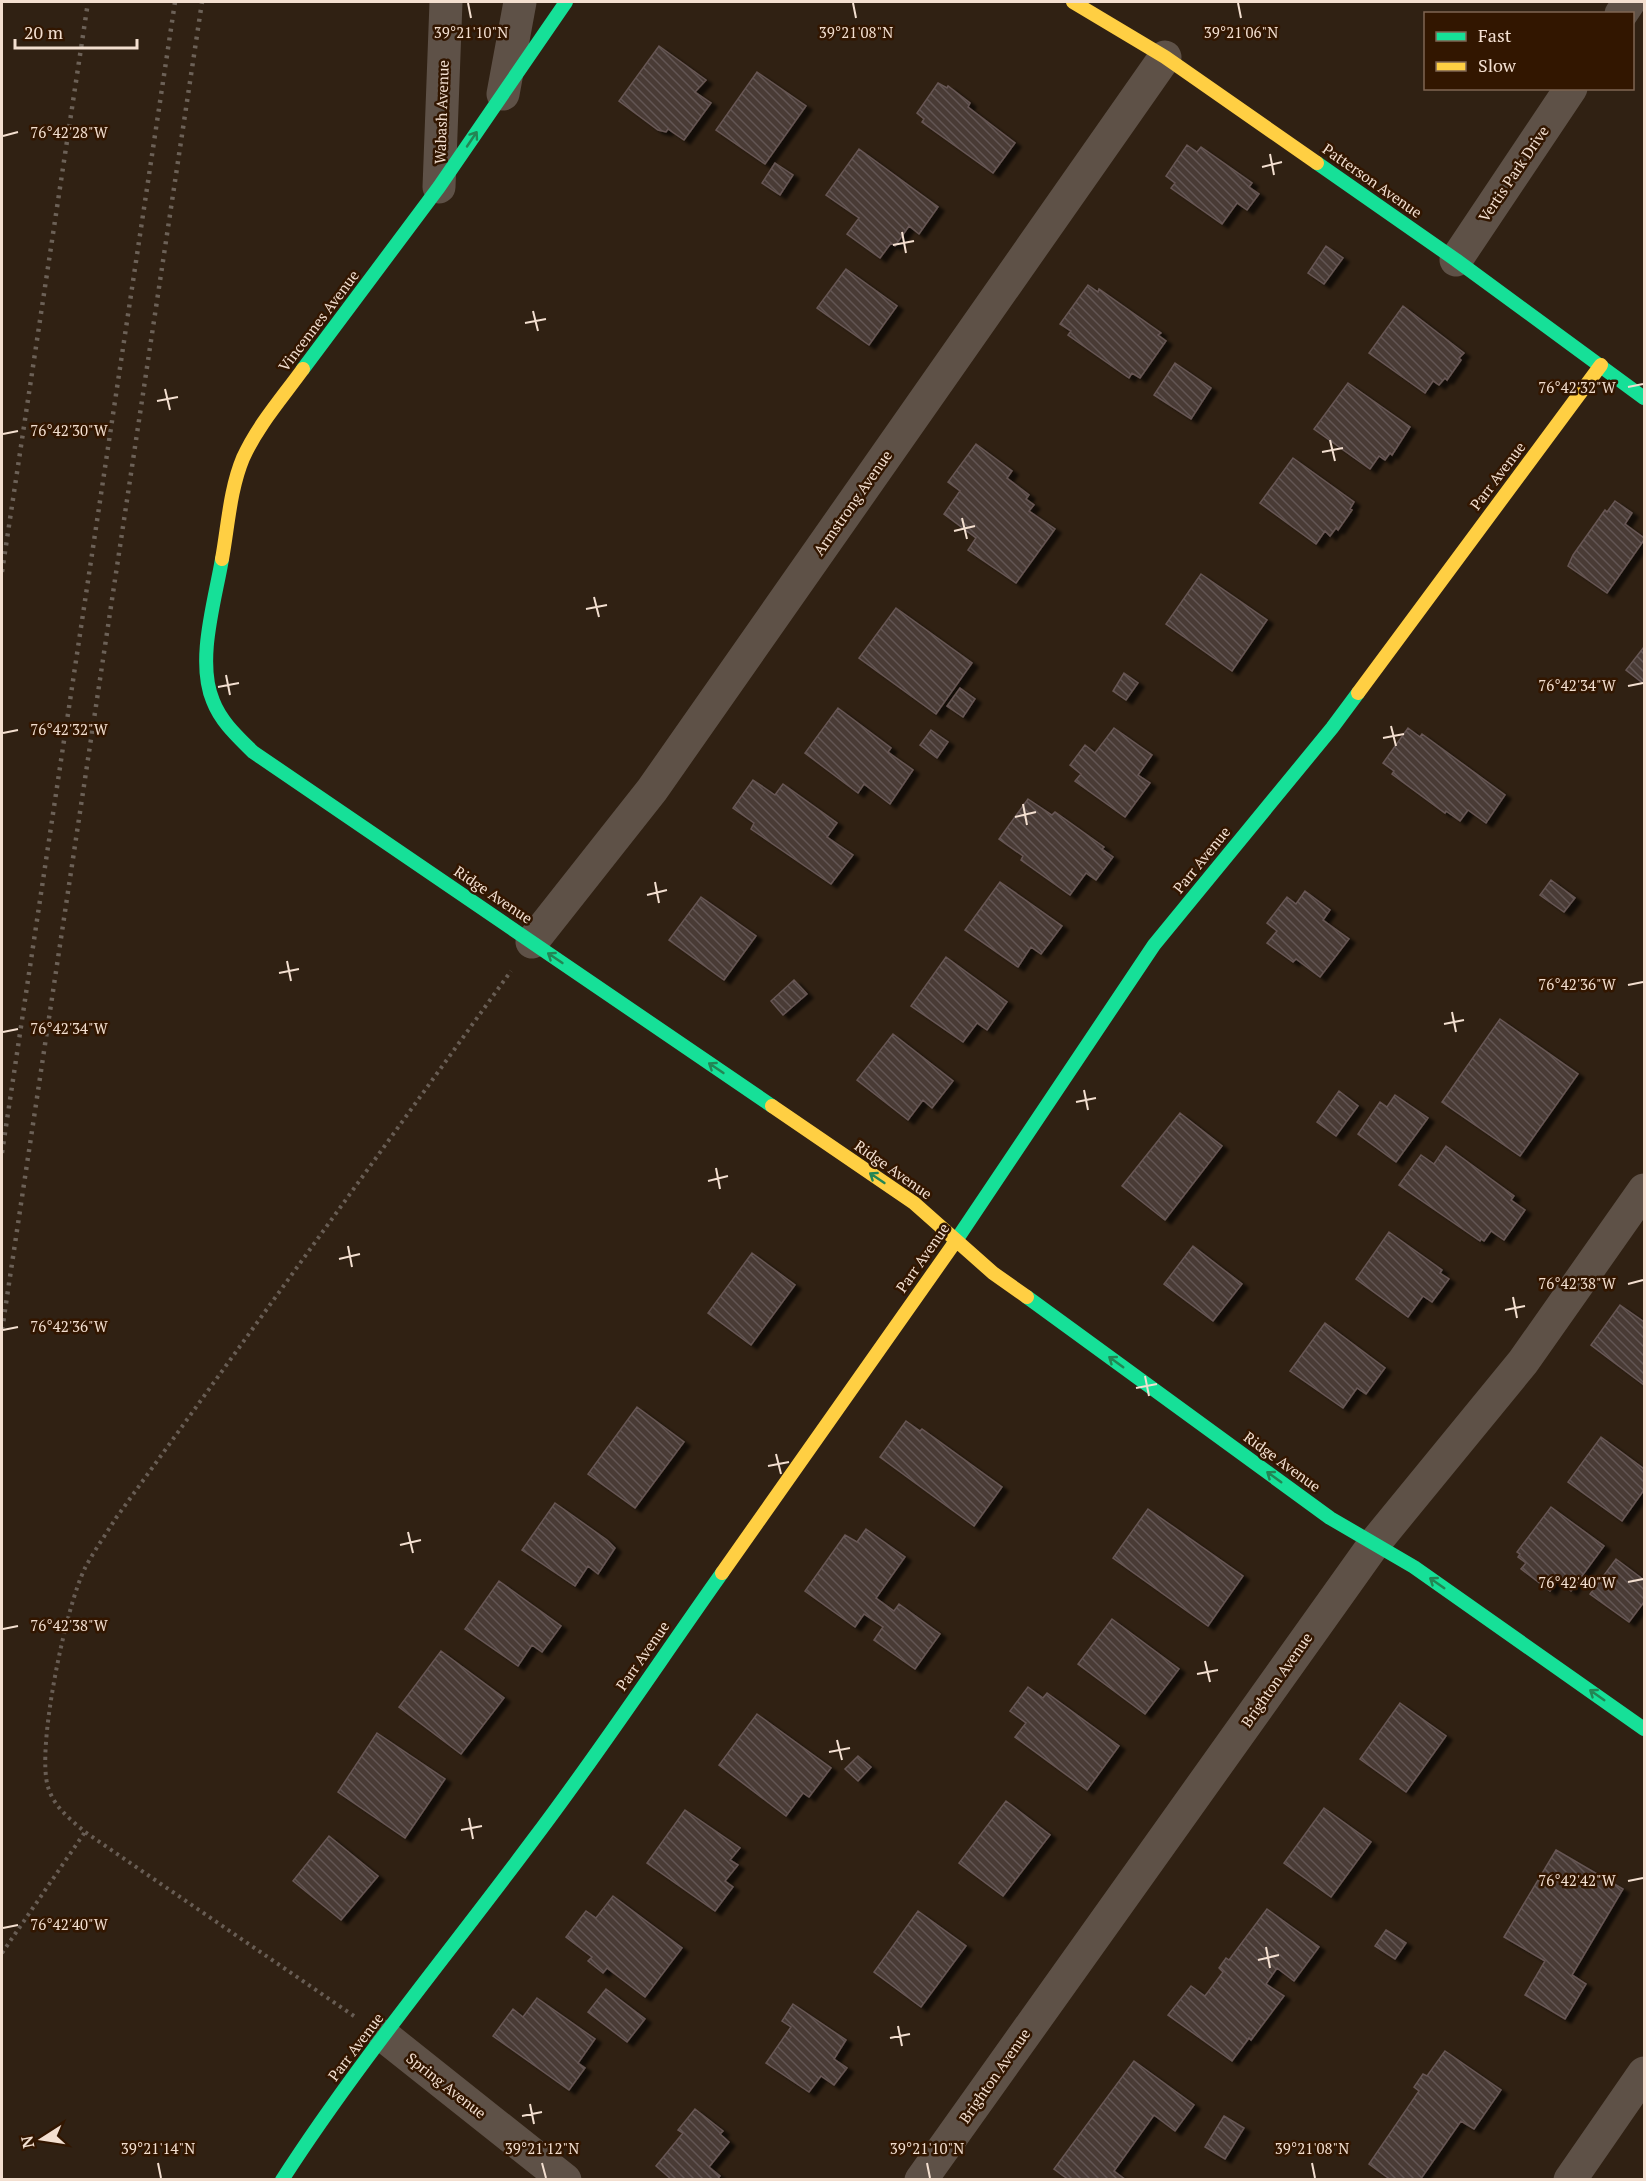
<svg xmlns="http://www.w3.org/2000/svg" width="1646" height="2181" font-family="'PT Serif',serif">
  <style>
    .building { fill: url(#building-back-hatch); stroke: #675754; stroke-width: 1.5; filter: url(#shadow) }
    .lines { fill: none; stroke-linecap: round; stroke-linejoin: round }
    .path { stroke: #685d54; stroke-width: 4; stroke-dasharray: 3 4.5; stroke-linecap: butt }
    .street { stroke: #5e5147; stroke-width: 33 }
    .fast { stroke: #16e098; stroke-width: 14 }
    .slow { stroke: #ffcf43; stroke-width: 14 }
    .rail { stroke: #6c6157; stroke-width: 4.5; stroke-dasharray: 3 6; stroke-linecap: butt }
    .oneway { stroke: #238554 }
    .ticks { fill: none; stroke: #f3dfd0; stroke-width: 2 }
    .labels { text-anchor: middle; stroke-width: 5; stroke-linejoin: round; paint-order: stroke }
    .street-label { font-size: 15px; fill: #f3dfd0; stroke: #321600 }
    .ticks-label { font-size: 15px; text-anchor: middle; fill: #f3dfd0; stroke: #321600; stroke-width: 5; stroke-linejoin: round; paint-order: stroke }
  </style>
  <defs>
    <pattern id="building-back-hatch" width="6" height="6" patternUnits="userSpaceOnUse" patternTransform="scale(1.5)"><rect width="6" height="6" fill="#483a36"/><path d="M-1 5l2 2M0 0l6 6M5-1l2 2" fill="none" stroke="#635652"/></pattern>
    <filter id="shadow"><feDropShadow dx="6" dy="4" stdDeviation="1.5" flood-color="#0009"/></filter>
  </defs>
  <rect width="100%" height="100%" fill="#302113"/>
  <path class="building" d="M659 46 706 80 695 92 711 103 684 140 668 129 666 132 658 130 619 101Z
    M757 72 806 106 765 164 716 130Z
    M938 83 947 88 948 86 970 103 968 107 1015 143 993 173 922 122 924 119 917 113Z
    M1187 145 1197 152 1201 147 1252 183 1249 187 1259 194 1247 210 1237 203 1222 224 1171 188 1175 183 1166 176Z
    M859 149 938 207 919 234 909 226 895 246 891 243 880 258 847 234 859 218 826 195Z
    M775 163 793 175 780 195 762 183Z
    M1326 246 1343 258 1324 284 1308 273Z
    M846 269 897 306 869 345 817 308Z
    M1088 285 1098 292 1099 289 1161 333 1158 335 1166 341 1140 378 1132 373 1129 378 1068 335 1071 331 1060 324Z
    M1403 306 1464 353 1459 358 1461 360 1447 380 1445 378 1439 385 1433 381 1425 393 1369 353Z
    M1175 363 1211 388 1191 419 1154 395Z
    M1348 383 1410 427 1392 455 1390 453 1385 460 1379 456 1370 469 1314 429Z
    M976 444 1012 471 1007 478 1029 495 1026 499 1034 505 1029 511 1055 529 1016 583 968 550 976 538 944 514 960 491 948 482Z
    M1293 458 1354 502 1350 509 1352 510 1338 530 1336 528 1330 536 1325 531 1316 544 1260 503Z
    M1615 501 1632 513 1625 524 1644 538V540L1607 593 1568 566 1573 555 1605 510 1607 512Z
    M1201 574 1267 620 1232 671 1166 624Z
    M896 608 972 663 936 714 859 658Z
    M1644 647V684L1626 670Z
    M1124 673 1138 683 1126 700 1113 691Z
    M960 688 975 699 963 717 947 706Z
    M838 708 891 748 888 752 913 770 890 804 864 784 858 793 805 753Z
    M1114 728 1152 755 1138 775 1150 783 1125 817 1075 781 1081 774 1070 765 1085 745 1095 753Z
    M1408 728 1420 737 1422 734 1505 795 1486 823 1468 810 1460 821 1446 811 1445 813 1392 774 1394 771 1383 763Z
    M931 730 948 742 937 758 920 745Z
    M753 780 775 795 783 784 837 823 827 837 853 855 831 884 751 829 754 823 733 808Z
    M1028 799 1052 815 1055 812 1104 847 1102 849 1113 857 1096 880 1086 873 1070 895 1021 860 1023 856 999 839Z
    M1551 880 1575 898 1564 912 1540 895Z
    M1000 882 1062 926 1041 954 1031 947 1018 967 965 930Z
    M1305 891 1330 910 1323 920 1349 939 1320 977 1296 959 1293 962 1267 943 1277 931 1267 923 1287 897 1296 904Z
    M701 897 756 936 724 980 669 940Z
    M946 957 1007 1002 987 1030 977 1023 963 1042 911 1006Z
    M794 980 807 994 783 1015 771 1001Z
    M1500 1019 1578 1074 1520 1156 1442 1102Z
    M893 1034 953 1081 932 1108 923 1100 908 1120 857 1080Z
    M1339 1091 1358 1106 1336 1136 1317 1122Z
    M1395 1095 1428 1118 1396 1162 1358 1134 1380 1102 1387 1107Z
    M1180 1113 1222 1146 1165 1220 1122 1186Z
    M1446 1146 1514 1196 1511 1200 1525 1210 1504 1240 1491 1231 1484 1241 1481 1239 1480 1241 1399 1185 1421 1155 1434 1164Z
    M1389 1232 1442 1270 1440 1273 1449 1279 1432 1302 1423 1296 1408 1317 1356 1279Z
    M1193 1246 1242 1284 1213 1321 1164 1284Z
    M752 1253 795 1285 751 1345 708 1313Z
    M1620 1305 1644 1322V1385L1591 1345Z
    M1325 1323 1385 1368 1366 1394 1357 1388 1343 1408 1290 1371Z
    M637 1407 684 1442 635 1508 588 1474Z
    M906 1421 920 1431 922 1429 1002 1487 974 1526 880 1457Z
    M1601 1437 1644 1469V1490L1622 1521 1568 1482Z
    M555 1503 607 1540 615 1548 598 1574 588 1566 575 1586 522 1550Z
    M1551 1507 1604 1546 1571 1591 1557 1580 1550 1591 1521 1569 1526 1563 1518 1557 1520 1554 1517 1552Z
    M1148 1509 1243 1576 1208 1626 1113 1558Z
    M866 1529 905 1557 876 1598 894 1611 899 1604 940 1634 915 1669 874 1640 883 1627 864 1614 855 1627 805 1591 845 1535 857 1542Z
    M1616 1559 1644 1580V1602L1629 1622 1590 1594Z
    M499 1581 561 1626 542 1652 532 1645 518 1666 465 1629Z
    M1112 1619 1179 1669 1145 1714 1078 1664Z
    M441 1651 504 1698 461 1754 399 1707Z
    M1028 1687 1043 1698 1047 1693 1119 1746 1087 1790 1015 1737 1026 1723 1010 1711Z
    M1400 1703 1446 1736 1406 1792 1360 1759Z
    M757 1714 831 1768 809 1797 803 1793 786 1816 719 1765Z
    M377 1733 445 1779 405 1838 338 1792Z
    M858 1756 871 1767 858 1781 845 1769Z
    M1006 1801 1050 1835 1003 1896 959 1863Z
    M1324 1808 1371 1842 1331 1897 1284 1863Z
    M685 1810 740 1848 730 1860 738 1865 725 1881 733 1887 715 1911 647 1863Z
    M329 1836 378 1876 341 1920 293 1881Z
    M1556 1850 1623 1889 1572 1975 1586 1984 1565 2019 1525 1995 1545 1961 1504 1937Z
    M613 1896 682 1948 645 1997 607 1968 603 1973 588 1961 592 1957 566 1937 586 1911 596 1918Z
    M1267 1909 1319 1947 1294 1981 1277 1968 1266 1984 1284 1996 1251 2040 1249 2038 1232 2061 1168 2015 1191 1986 1205 1996 1223 1972 1219 1968 1226 1958 1229 1960Z
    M918 1911 966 1946 921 2007 874 1972Z
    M1386 1930 1406 1943 1395 1959 1375 1946Z
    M606 1989 645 2019 627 2042 588 2012Z
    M537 1998 595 2039 578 2063 585 2068 569 2090 493 2036 513 2009 523 2017Z
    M793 2004 846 2040 834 2059 847 2068 834 2085 821 2076 809 2092 766 2063 791 2027 782 2021Z
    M1445 2051 1501 2090 1474 2129 1461 2121 1420 2180H1391L1369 2164 1419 2091 1414 2087 1423 2074 1427 2076Z
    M1134 2061 1194 2105 1175 2131 1154 2115 1114 2171 1126 2180H1069L1054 2169Z
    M695 2109 723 2131 720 2134 729 2142 709 2167 720 2176 717 2180H672L656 2166 683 2133 678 2130Z
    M1224 2116 1244 2128 1225 2159 1205 2147Z"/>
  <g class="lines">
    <path class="path" d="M2 1953 85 1832
      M354 2016 85 1832C70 1819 54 1807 48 1787 36 1748 66 1606 85 1568 94 1551 106 1534 116 1518L511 971"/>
    <path class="street" d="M1621 14 1629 2
      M503 94 520 2
      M439 187 446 2
      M1456 260 1571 88
      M532 942 652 790 1165 57
      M384 2036 565 2180
      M921 2180 1374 1544 1523 1362 1644 1190
      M1570 2180 1644 2073"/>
    <path class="fast" d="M1317 163 1456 260 1644 398
      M303 369 439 187 566 2
      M222 559C215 601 196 661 213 701 221 722 238 737 253 752L772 1106
      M953 1245 1154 945 1332 728 1358 693
      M1027 1297 1330 1518 1414 1567 1644 1729
      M282 2180C358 2062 449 1953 533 1840 599 1753 659 1662 722 1573"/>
    <path class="slow" d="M1073 2 1165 57 1317 163
      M222 559C228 526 230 489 243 458 258 425 282 398 303 369
      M1358 693 1601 365
      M772 1106 914 1203 993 1273 1027 1297
      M722 1573 953 1245"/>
    <path class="rail" d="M2 572 88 2
      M2 1153 175 2
      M2 1330 202 2"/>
  </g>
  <defs><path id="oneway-shaft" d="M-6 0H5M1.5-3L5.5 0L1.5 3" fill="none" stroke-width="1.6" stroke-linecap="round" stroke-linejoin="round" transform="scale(1.5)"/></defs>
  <g class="oneway">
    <use href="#oneway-shaft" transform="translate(472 139) rotate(-56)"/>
    <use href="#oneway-shaft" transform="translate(555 958) rotate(-146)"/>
    <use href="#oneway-shaft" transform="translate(716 1068) rotate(-146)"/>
    <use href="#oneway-shaft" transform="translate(877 1178) rotate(-146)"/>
    <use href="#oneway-shaft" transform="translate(1116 1362) rotate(-144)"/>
    <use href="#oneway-shaft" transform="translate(1274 1477) rotate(-144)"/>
    <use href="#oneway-shaft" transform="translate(1437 1583) rotate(-145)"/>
    <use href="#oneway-shaft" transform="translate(1597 1695) rotate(-145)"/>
  </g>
  <path class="ticks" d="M468 3 471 18M853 3 856 18M1238 3 1241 18M3 136 18 132M1270 154 1274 175M1262 167 1282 162M902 232 906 253M893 245 914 241M533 311 538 331M525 323 546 319M1628 387 1643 384M165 389 170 410M157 401 178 397M3 434 18 431M1330 440 1335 461M1322 452 1343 448M962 518 967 539M954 531 975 526M594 597 599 617M586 609 607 605M226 675 230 695M1628 686 1643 683M218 687 239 683M1391 726 1396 746M3 733 18 730M1383 738 1404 734M1023 804 1027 825M1015 817 1036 812M655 882 659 903M647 895 667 890M287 961 291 981M279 973 299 969M1628 985 1643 982M1452 1012 1456 1032M1444 1024 1464 1020M3 1032 18 1029M1084 1090 1088 1110M1076 1102 1096 1098M716 1168 720 1189M708 1181 728 1176M348 1246 352 1267M339 1259 360 1254M1628 1284 1643 1280M1513 1297 1517 1318M1505 1310 1525 1306M3 1330 18 1327M1145 1376 1149 1396M1136 1388 1157 1384M776 1454 781 1474M768 1466 789 1462M408 1532 413 1553M400 1545 421 1540M1628 1582 1643 1579M3 1629 18 1626M1205 1661 1210 1682M1197 1674 1218 1670M837 1740 842 1760M829 1752 850 1748M469 1818 473 1839M461 1830 482 1826M1628 1881 1643 1878M3 1928 18 1925M1266 1947 1270 1968M1258 1960 1279 1955M898 2026 902 2046M890 2038 910 2034M530 2104 534 2124M522 2116 542 2112M158 2163 161 2178M542 2163 546 2178M927 2163 930 2178M1312 2163 1315 2178"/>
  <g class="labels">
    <g class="street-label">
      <text transform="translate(442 112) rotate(-88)" y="5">Wabash Avenue</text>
      <text transform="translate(1514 174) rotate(-56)" y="5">Vertis Park Drive</text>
      <text transform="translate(1372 181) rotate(35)" y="5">Patterson Avenue</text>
      <text transform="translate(319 321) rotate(-53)" y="5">Vincennes Avenue</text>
      <text transform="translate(1498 476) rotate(-53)" y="5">Parr Avenue</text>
      <text transform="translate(853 503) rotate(-55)" y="5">Armstrong Avenue</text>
      <text transform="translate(1202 860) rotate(-51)" y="5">Parr Avenue</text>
      <text transform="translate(493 895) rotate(34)" y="5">Ridge Avenue</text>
      <text transform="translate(893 1170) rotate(35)" y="5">Ridge Avenue</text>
      <text transform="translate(923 1258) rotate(-55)" y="5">Parr Avenue</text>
      <text transform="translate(1282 1462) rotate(36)" y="5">Ridge Avenue</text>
      <text transform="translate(643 1656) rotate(-55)" y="5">Parr Avenue</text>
      <text transform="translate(1277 1680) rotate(-55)" y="5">Brighton Avenue</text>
      <text transform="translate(356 2047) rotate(-53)" y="5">Parr Avenue</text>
      <text transform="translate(995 2076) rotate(-55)" y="5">Brighton Avenue</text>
      <text transform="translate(446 2086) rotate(38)" y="5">Spring Avenue</text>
    </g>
  </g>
  <g class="ticks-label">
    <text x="471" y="38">39°21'10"N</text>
    <text x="856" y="38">39°21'08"N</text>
    <text x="1241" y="38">39°21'06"N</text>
    <text x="69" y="138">76°42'28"W</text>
    <text x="1577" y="393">76°42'32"W</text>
    <text x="69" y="436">76°42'30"W</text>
    <text x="1577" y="691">76°42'34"W</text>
    <text x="69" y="735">76°42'32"W</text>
    <text x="1577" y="990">76°42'36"W</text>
    <text x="69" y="1034">76°42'34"W</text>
    <text x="1577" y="1289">76°42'38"W</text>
    <text x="69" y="1332">76°42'36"W</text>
    <text x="1577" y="1588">76°42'40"W</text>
    <text x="69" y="1631">76°42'38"W</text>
    <text x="1577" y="1886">76°42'42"W</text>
    <text x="69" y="1930">76°42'40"W</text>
    <text x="158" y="2154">39°21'14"N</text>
    <text x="542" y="2154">39°21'12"N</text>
    <text x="927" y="2154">39°21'10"N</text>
    <text x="1312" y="2154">39°21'08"N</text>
  </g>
  <rect width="1646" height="2181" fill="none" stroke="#f3dfd0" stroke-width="6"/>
  <rect x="1424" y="12" width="210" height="78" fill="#321600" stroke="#7f6653" stroke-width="1.5"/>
  <rect x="1436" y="32" width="30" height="9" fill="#16e098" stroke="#7f6653" stroke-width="1.5"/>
  <text x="1478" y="42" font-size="18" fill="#f3dfd0">Fast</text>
  <rect x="1436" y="62" width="30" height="9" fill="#ffcf43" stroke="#7f6653" stroke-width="1.5"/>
  <text x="1478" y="72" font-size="18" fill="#f3dfd0">Slow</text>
  <g transform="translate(42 2139) rotate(258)" stroke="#321600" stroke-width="4.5" paint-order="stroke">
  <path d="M0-4.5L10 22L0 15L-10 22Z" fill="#f3dfd0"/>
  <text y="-9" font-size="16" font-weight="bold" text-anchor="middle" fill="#f3dfd0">N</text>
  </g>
  <path d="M15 39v9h122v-9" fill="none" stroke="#f3dfd0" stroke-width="3"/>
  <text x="24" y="39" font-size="18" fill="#f3dfd0" stroke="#321600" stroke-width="4.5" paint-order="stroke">20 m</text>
</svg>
